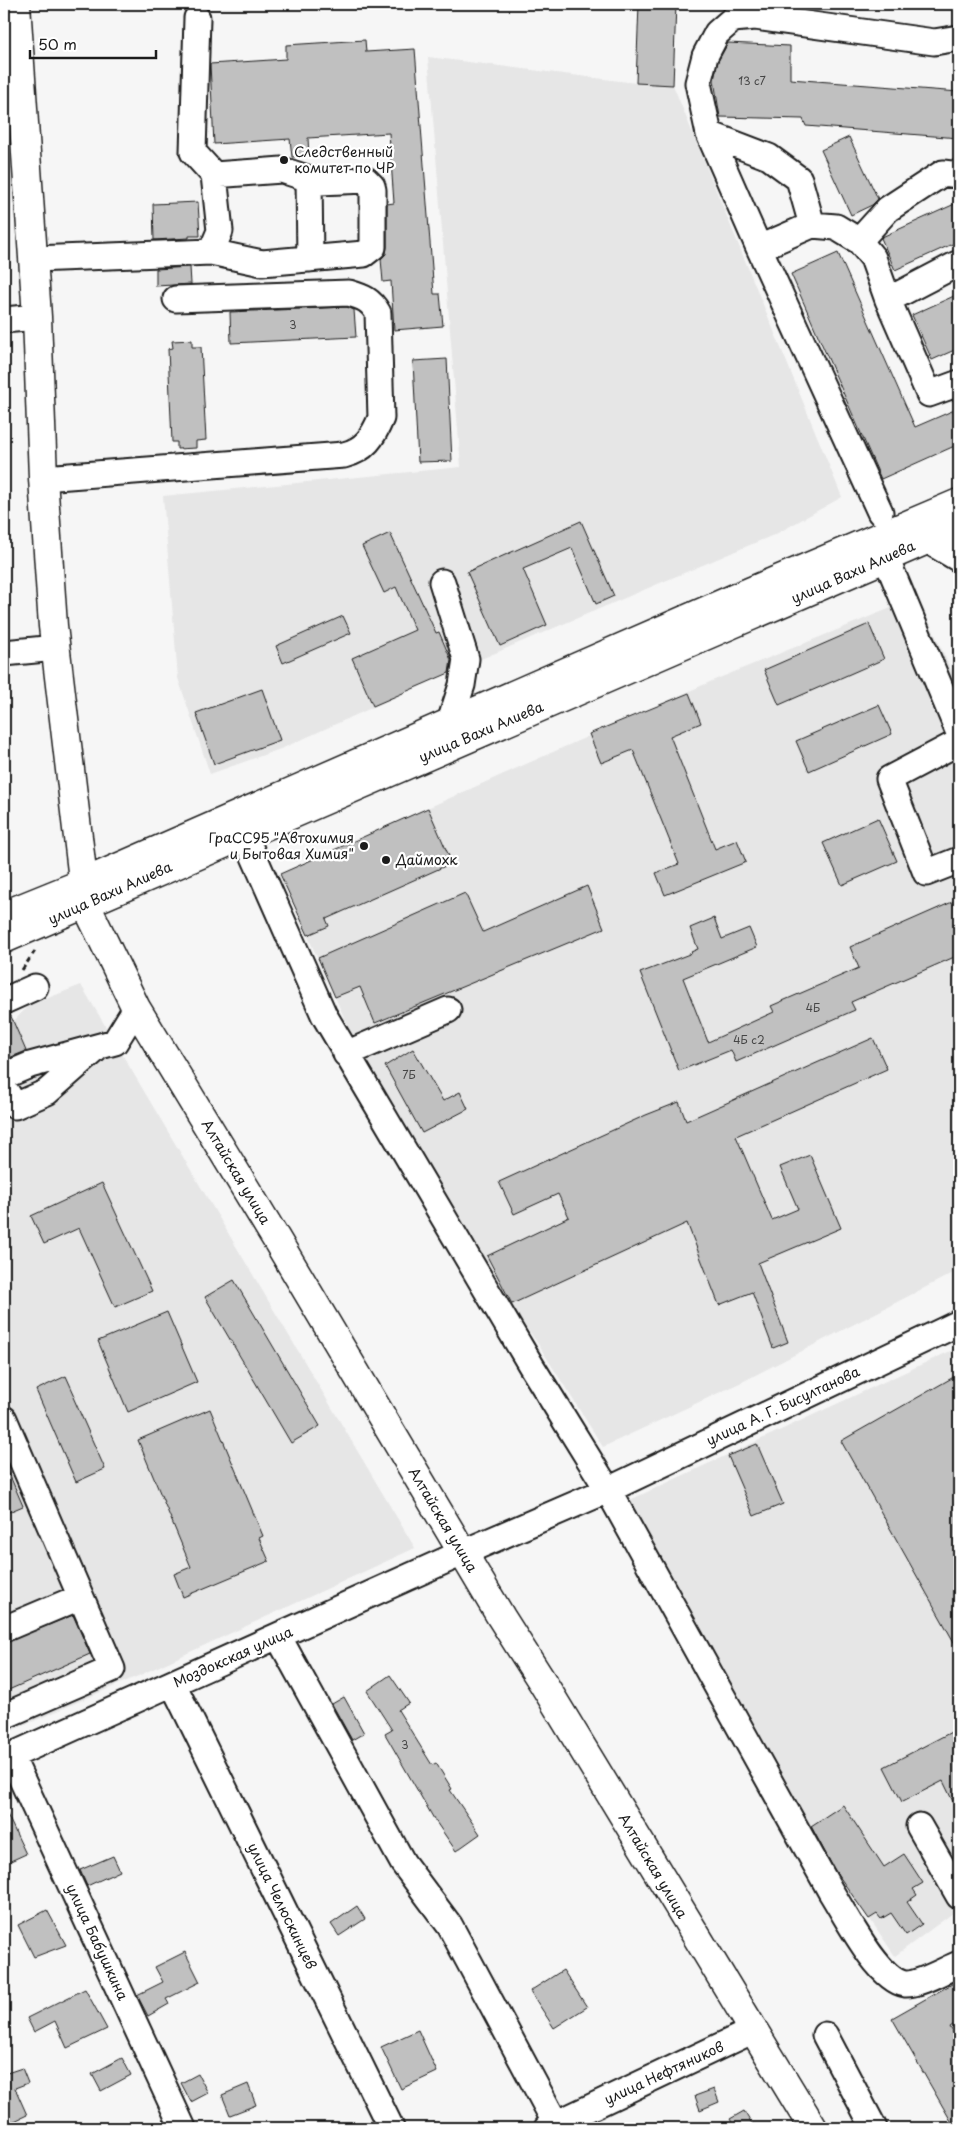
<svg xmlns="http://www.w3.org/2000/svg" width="963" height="2132" font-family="'Playpen Sans',sans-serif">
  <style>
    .built { fill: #e6e6e6 }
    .building { fill: #c0c0c0; stroke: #1c1c1c }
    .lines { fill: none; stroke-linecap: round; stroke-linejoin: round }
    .minor-casing { stroke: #1c1c1c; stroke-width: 29 }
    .major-casing { stroke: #1c1c1c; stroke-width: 31 }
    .path { stroke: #1c1c1c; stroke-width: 3; stroke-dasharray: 5 4; stroke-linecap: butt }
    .minor { stroke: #fff; stroke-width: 25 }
    .major { stroke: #fff; stroke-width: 28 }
    .poi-dot { fill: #1c1c1c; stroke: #fff; stroke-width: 2 }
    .labels { text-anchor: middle; stroke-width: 4.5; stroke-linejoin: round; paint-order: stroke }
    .number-label { font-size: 11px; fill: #454545 }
    .poi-label { font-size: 14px; fill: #1c1c1c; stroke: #fff; text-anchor: start }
    .street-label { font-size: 14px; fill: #1c1c1c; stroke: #fff }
  </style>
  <rect width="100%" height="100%" fill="#f6f6f6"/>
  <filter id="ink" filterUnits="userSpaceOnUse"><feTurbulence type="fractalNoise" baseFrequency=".02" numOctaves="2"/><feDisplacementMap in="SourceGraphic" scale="10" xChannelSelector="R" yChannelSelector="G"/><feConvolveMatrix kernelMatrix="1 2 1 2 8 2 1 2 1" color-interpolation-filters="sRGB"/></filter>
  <g filter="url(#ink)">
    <path class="built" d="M428 57 636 83 673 85 842 497 776 534 455 670 283 748 210 774 178 678 163 496 461 467Z
      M918 597 959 687V1270L744 1381 603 1447 536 1341 510 1305 351 1033 280 874 712 681Z
      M81 985 415 1548 138 1676 4 1734V1027L13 1022 28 1006Z
      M959 1347V1914L953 1913 895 1956 808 1828 627 1509 630 1500Z"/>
    <path class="building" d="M639 4H676L673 85 636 83Z
      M365 40 366 52 415 49 434 294H440L443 326 394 330 391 281 383 282 381 259 386 254 387 247V204L394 203 389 133 308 138 309 156 292 157 290 139 214 144 210 64 286 59V45Z
      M728 43 790 46V79L959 92V138L806 126 803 119 720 117 714 80 718 61Z
      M849 137 878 199 872 205 851 215 821 150Z
      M198 202 200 236H189V238L154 240 153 204Z
      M959 202V241L895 270 881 238 882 237Z
      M838 253 915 427 959 408V444L881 479 791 274Z
      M190 267 191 284 156 286V269Z
      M954 296 959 307V348L932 360 912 315Z
      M347 307 354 310 356 337 231 343 230 312Z
      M192 340V347H201L206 440 196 441V448L177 449V442H172L168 349 173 348 172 341Z
      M447 359 452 461 418 462 413 361Z
      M581 521 614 596 596 604 572 548 523 569 547 625 500 646 467 572Z
      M390 533 436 633 439 632 451 660 449 673 373 706 352 658 415 630 396 587 384 593 362 546Z
      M343 616 351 633 283 663 276 646Z
      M869 624 884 659 779 705 764 670Z
      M262 689 280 740 214 764 196 713Z
      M689 693 701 723 670 736 715 849 737 840 746 862 665 895 656 873 679 864 633 750 601 763 589 734Z
      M879 705 892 734 809 771 796 741Z
      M428 808 452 863 326 919 329 926 308 935 280 874Z
      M878 818 897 861 842 885 823 843Z
      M587 886 604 928 375 1023 360 987 335 997 318 958 465 893 483 932Z
      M959 899V955L851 1002 855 1010 736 1062 731 1050 679 1071 640 973 692 953 691 952 698 949 690 928 714 918 722 939 749 928 757 947 683 978 708 1042 774 1012 771 1006 859 968 850 947Z
      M10 1014 26 1051 4 1060V1015Z
      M873 1038 887 1069 736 1136 772 1220 798 1209 780 1167 810 1155 841 1228 758 1263 788 1342 773 1348 752 1292 719 1305 687 1223 512 1304 487 1256 569 1217 558 1194 514 1214 499 1182 646 1115 679 1102 686 1121Z
      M413 1049 443 1101 460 1092 468 1109 422 1133 385 1066Z
      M102 1183 152 1291 115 1307 79 1228 44 1244 31 1216Z
      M234 1280 320 1426 291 1443 205 1297Z
      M167 1312 197 1382 128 1412 98 1341Z
      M959 1374V1651L841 1441Z
      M66 1376 75 1396 73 1397 105 1469 76 1482 36 1390Z
      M210 1409 263 1536 259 1538 269 1561 183 1597 174 1574 191 1567 138 1440Z
      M757 1444 783 1504 754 1516 728 1456Z
      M4 1462 23 1506 4 1514Z
      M73 1615 90 1654 4 1692V1643Z
      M390 1675 409 1703 398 1710 432 1765 436 1763 452 1789 450 1790 480 1834 456 1851 434 1819 385 1734 392 1730 367 1691Z
      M344 1697 364 1733 352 1740 332 1704Z
      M959 1728V1814L943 1781 902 1802 884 1767Z
      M843 1805 884 1867 904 1854 923 1883 913 1889 917 1895 907 1902 922 1924 906 1935 891 1913 881 1919 877 1914 869 1919 834 1869 811 1826Z
      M4 1808 26 1854 4 1864Z
      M113 1856 120 1871 87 1886 80 1870Z
      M357 1906 365 1919 339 1936 331 1924Z
      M47 1910 66 1945 34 1957 18 1925Z
      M185 1952 200 1982 166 1999 169 2004 148 2016 137 1995 163 1982 155 1967Z
      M563 1970 587 2007 554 2028 530 1991Z
      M959 1980V2021L950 2027 959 2043V2128H955L892 2018Z
      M85 1989 107 2029 67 2048 55 2021 34 2032 27 2018Z
      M418 2030 437 2072 401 2089 381 2047Z
      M122 2058 131 2075 101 2091 92 2074Z
      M4 2065 7 2073 22 2068 28 2083 15 2088 27 2115 4 2126Z
      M198 2074 208 2093 191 2102 181 2083Z
      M248 2084 256 2105 230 2115 222 2095Z
      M714 2089 719 2102 700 2110 695 2096Z
      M744 2111 754 2128H735L730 2119Z"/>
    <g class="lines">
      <defs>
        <path id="minor" d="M197 18 193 152 214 175 220 231 211 252
          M709 134 698 83 705 56 717 33 733 19 755 17 934 42 959 38
          M309 179 310 259
          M812 225 799 179 769 157 709 134 759 248 880 512
          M859 241 888 209 943 173 959 175
          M759 248 812 225 836 227 859 241 873 258 888 300
          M34 259 211 252 262 263 364 254 373 247V190L372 186 366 180 319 182 282 170 214 175
          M957 264 888 300 929 394 959 383
          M4 320 37 317
          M43 478 344 455C365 450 373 437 381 418L378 313C371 300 363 297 349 293L176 299
          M927 540 959 559
          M886 558 959 733
          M442 582 466 659 462 685 450 722
          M4 653 56 648
          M959 742 889 779 926 873 959 860
          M244 834 324 1015 532 1367 608 1490 831 1892C845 1914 878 1980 905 1984 919 1985 946 1969 959 1964
          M4 1001 35 987
          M346 1054 448 1010
          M4 1076 30 1065 115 1042 136 1008
          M4 1088 15 1106 47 1092 96 1049
          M4 1419 112 1669 4 1716
          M4 1629 80 1597
          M278 1636 403 1863 450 1926 556 2124
          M173 1684 391 2128
          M11 1756 183 2128
          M4 1759 462 1553 608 1490 959 1323
          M919 1826 959 1896
          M825 2035 874 2128
          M547 2128 752 2031"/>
        <path id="major" d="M16 4 37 317 43 478 53 626 86 905 136 1008 275 1237 501 1617 543 1683 813 2128
          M4 915 83 883 735 598 959 503
          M4 939 959 526"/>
      </defs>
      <use href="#minor" class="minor-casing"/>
      <use href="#major" class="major-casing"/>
      <path class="path" d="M22 970 37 948"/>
      <use href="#minor" class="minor"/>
      <use href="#major" class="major"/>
    </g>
  </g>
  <g class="poi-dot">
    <circle cx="284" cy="160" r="5"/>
    <circle cx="364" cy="846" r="5"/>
    <circle cx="386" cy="860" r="5"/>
  </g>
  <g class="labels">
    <g class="number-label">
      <text x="752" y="85">13 с7</text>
      <text x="293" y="329">3</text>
      <text x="813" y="1012">4Б</text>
      <text x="749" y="1044">4Б с2</text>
      <text x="409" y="1079">7Б</text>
      <text x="405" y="1749">3</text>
    </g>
    <g class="poi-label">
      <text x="294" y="157">Следственный<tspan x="294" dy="16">комитет по ЧР</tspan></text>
      <text x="354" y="843" text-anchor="end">ГраСС95 "Автохимия<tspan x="354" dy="16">и Бытовая Химия"</tspan></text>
      <text x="396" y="865">Даймохк</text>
    </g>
    <g class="street-label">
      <text transform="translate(853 572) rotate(-24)" y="5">улица Вахи Алиева</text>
      <text transform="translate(481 732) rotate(-23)" y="5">улица Вахи Алиева</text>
      <text transform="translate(110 893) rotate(-24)" y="5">улица Вахи Алиева</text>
      <text transform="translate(236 1172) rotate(59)" y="5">Алтайская улица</text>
      <text transform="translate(783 1406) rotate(-25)" y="5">улица А. Г. Бисултанова</text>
      <text transform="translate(443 1520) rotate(59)" y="5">Алтайская улица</text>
      <text transform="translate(233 1657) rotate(-24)" y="5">Моздокская улица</text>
      <text transform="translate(653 1866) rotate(59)" y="5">Алтайская улица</text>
      <text transform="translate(282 1906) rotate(64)" y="5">улица Челюскинцев</text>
      <text transform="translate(97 1942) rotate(65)" y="5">улица Бабушкина</text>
      <text transform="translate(664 2073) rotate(-25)" y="5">улица Нефтяников</text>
    </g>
  </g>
  <rect width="963" height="2132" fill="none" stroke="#fff" stroke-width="20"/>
  <rect x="10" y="10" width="943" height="2112" fill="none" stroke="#1c1c1c" stroke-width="2" filter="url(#ink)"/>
  <path d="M30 50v8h126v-8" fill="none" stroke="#1c1c1c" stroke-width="2.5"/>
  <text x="38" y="50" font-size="15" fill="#1c1c1c" stroke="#ffffff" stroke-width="4" paint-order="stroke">50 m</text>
</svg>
